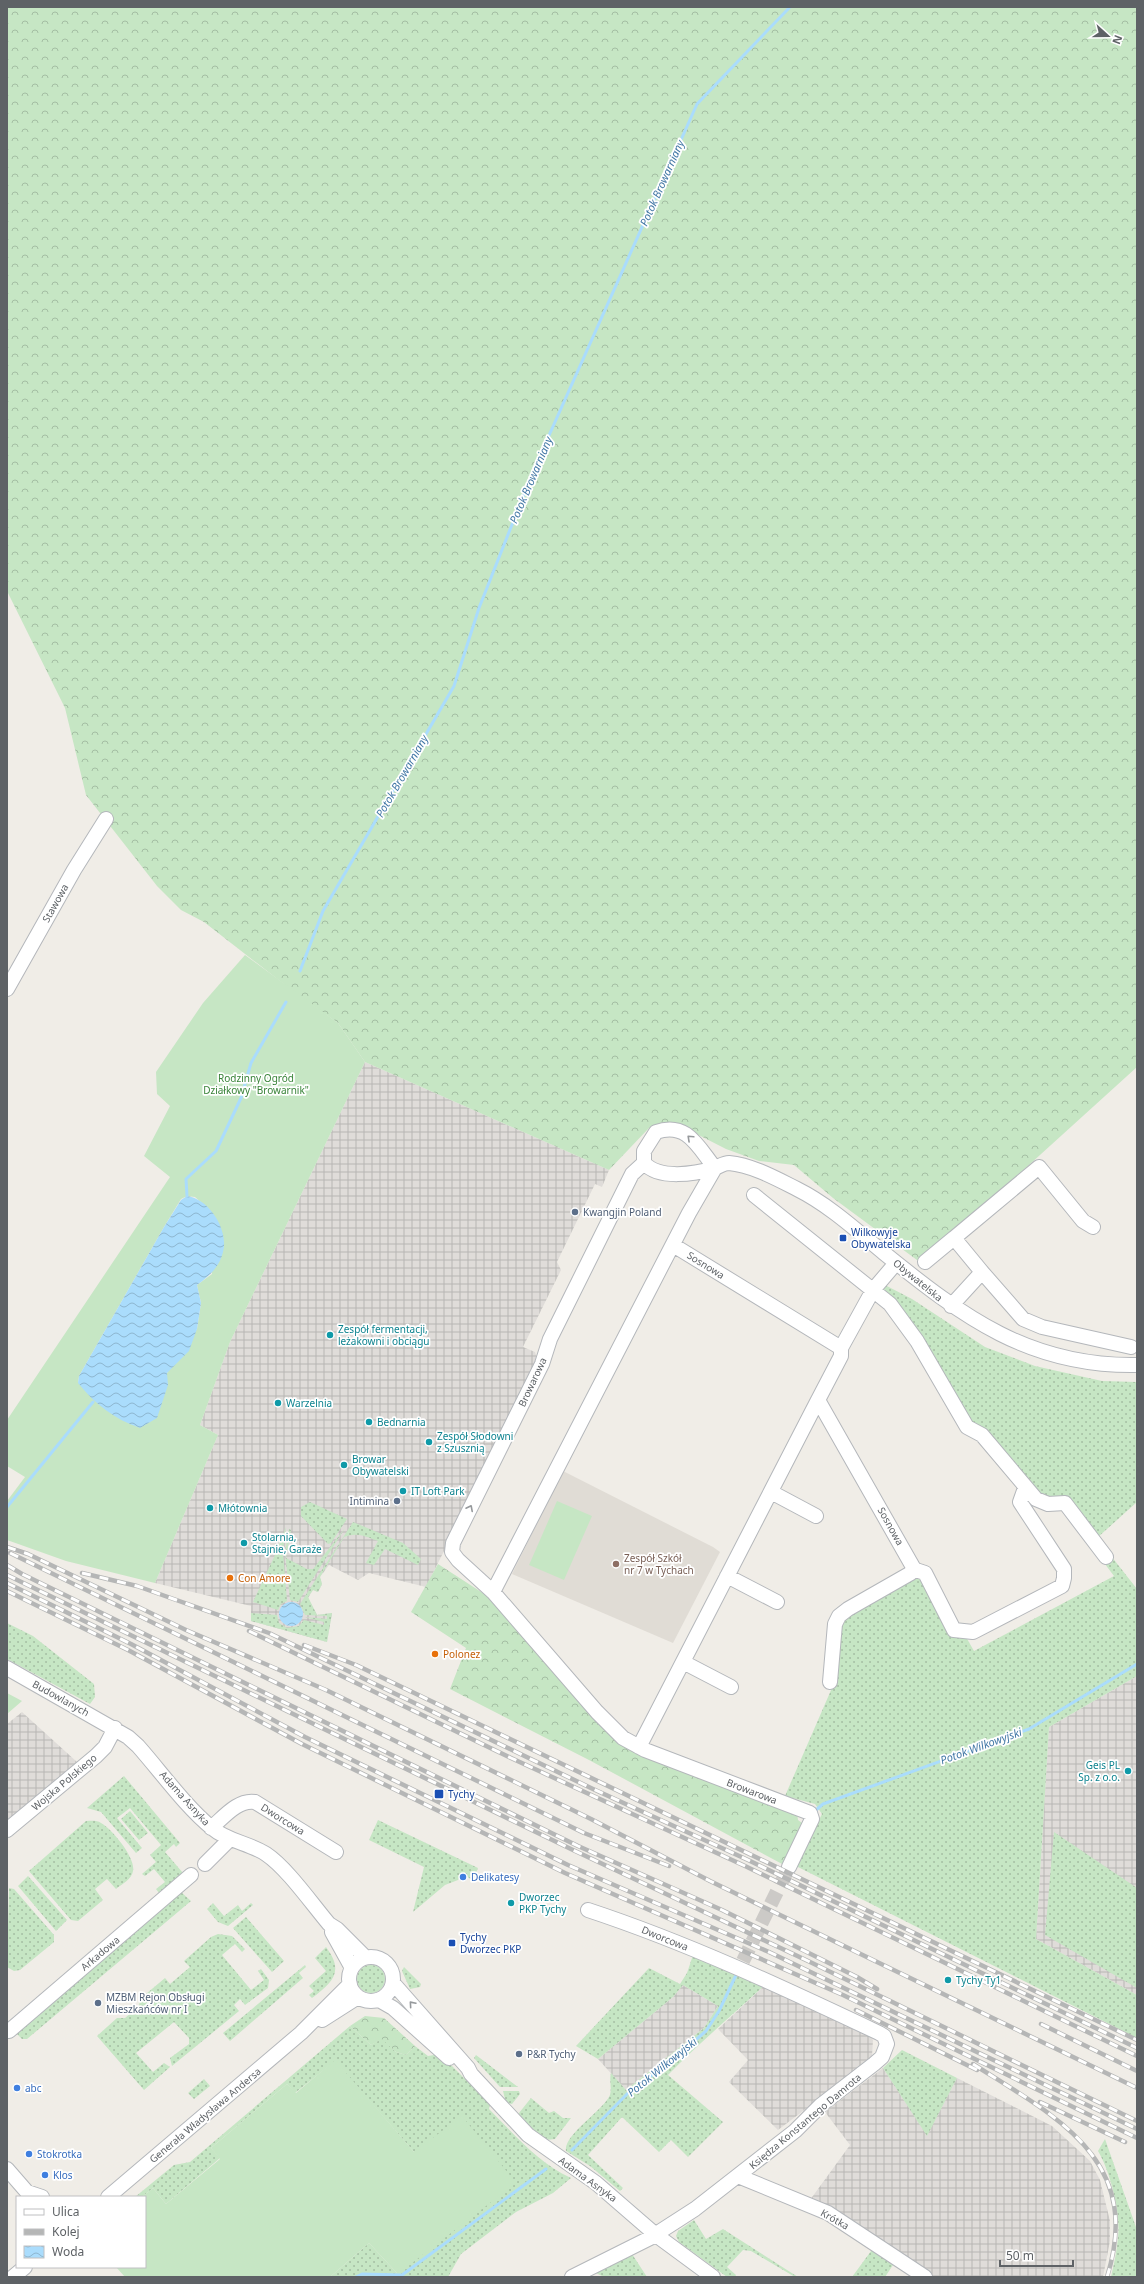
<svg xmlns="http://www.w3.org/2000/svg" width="1144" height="2284" font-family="'Noto Sans',sans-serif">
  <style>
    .industrial { fill: url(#industrial-grid) }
    .education { fill: #e0dcd5 }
    .grass { fill: url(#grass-dots) }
    .forest { fill: url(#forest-crowns) }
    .garden { fill: #c6e6c4; fill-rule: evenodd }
    .water { fill: url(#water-waves) }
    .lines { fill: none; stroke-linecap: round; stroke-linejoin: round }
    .stream { stroke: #aadcfc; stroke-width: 3 }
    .minor-tunnel { stroke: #cccac7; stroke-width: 14; stroke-dasharray: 14 7; stroke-linecap: butt }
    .minor-casing { stroke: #b4b7bb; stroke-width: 16 }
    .minor { stroke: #fff; stroke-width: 14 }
    .rail-casing { stroke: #b5b6b6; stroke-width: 4.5 }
    .rail { stroke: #fff; stroke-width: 3; stroke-dasharray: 9; stroke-linecap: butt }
    .oneway { stroke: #96999c }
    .service-dot { fill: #5c6f8a; stroke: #fff; stroke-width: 1.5 }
    .transit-dot { fill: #1a4fb4; stroke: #fff; stroke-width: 1.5 }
    .culture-dot { fill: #0f9aa8; stroke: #fff; stroke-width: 1.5 }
    .education-dot { fill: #8d6e63; stroke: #fff; stroke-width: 1.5 }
    .food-dot { fill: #e8710a; stroke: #fff; stroke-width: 1.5 }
    .shop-dot { fill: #3f7fe0; stroke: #fff; stroke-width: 1.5 }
    .labels { text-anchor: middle; stroke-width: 3.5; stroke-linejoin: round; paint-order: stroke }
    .street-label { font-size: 10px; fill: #5e6266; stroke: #fff }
    .park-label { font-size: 10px; fill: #388338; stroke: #fff }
    .service-label { font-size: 10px; fill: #4e5e75; stroke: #fff; text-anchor: start }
    .transit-label { font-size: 10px; fill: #164399; stroke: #fff; text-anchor: start }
    .culture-label { font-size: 10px; fill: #0d838f; stroke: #fff; text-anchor: start }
    .education-label { font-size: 10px; fill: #785e54; stroke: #fff; text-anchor: start }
    .food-label { font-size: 10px; fill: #c56008; stroke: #fff; text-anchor: start }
    .shop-label { font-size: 10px; fill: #366cbe; stroke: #fff; text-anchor: start }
    .water-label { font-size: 11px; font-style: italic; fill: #4378a6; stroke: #fff }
  </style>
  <defs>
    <pattern id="industrial-grid" width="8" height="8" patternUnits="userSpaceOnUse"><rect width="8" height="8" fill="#dfdcd9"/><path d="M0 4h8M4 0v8" fill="none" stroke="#b8b6b4"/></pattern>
    <pattern id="grass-dots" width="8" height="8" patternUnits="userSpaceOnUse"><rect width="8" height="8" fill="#c6e6c4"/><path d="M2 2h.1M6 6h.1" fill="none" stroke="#a4bea3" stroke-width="1.8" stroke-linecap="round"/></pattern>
    <pattern id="forest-crowns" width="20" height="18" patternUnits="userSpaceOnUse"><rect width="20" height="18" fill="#c6e6c4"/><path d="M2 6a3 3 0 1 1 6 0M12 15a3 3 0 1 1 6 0" fill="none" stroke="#a4bea3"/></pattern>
    <pattern id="water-waves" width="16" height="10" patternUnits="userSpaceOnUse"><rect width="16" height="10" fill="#aadcfc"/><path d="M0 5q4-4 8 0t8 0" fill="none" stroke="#8eb6d0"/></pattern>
  </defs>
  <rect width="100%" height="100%" fill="#f0ede7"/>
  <path class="industrial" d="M365 1062 609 1170 602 1187 595 1184 557 1262 561 1270 523 1347 535 1352 538 1361 536 1367 426 1587 369 1573 358 1580 329 1565 320 1577 322 1584 318 1592 313 1590 308 1598 317 1615 332 1613 327 1642 251 1621V1606L155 1583 218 1435 200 1425 230 1342Z
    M1137 1676V1995L1036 1939 1049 1727Z
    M22 1712 77 1762 7 1821V1724Z
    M766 1984 867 2033 873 2040 872 2056 866 2063 778 2130 729 2082 748 2060 718 2029Z
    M683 1985 718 2006 704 2028 626 2090 598 2059 673 1997Z
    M883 2068 927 2135 957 2078 1052 2126 1090 2161 1100 2180 1110 2221V2241L1103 2277H933L840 2214 810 2200 850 2145 825 2112Z"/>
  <path class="education" d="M563 1471 713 1547 720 1552 673 1643 512 1574Z"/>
  <path class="grass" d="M883 1284 912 1299 985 1347 1035 1366 1102 1381 1137 1382V1502L1097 1538 1137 1589V1676L1049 1727 1036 1939 1137 1995V2038L796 1866 822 1814 815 1804 785 1796 835 1681 837 1644 843 1619 926 1567 974 1651 1114 1576 1068 1515 1036 1495 973 1426 884 1292Z
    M310 1502 347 1519 331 1543 328 1544 301 1516V1507Z
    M353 1522 403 1543 421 1559 418 1565 385 1549 374 1565 366 1563 378 1541C365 1536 357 1532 344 1537L320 1577 322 1584 318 1592 313 1590 308 1597 317 1615 332 1613 327 1642 251 1621V1613L277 1615 279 1623 287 1628 299 1626 304 1620 324 1625V1622L305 1617 327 1619V1616L305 1615 300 1604Z
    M286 1527 283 1552 287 1601 281 1604 278 1610 253 1602 275 1555Z
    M345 1528 298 1602 290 1600 285 1552 289 1529 291 1530 286 1558 307 1569H313Z
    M7 1623 33 1636 94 1684 95 1697 90 1704 7 1659Z
    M124 1776 180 1843 176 1847 174 1844 165 1852 183 1873 159 1893 156 1889 165 1882 154 1869 145 1876 142 1874 156 1862 150 1855 161 1845 130 1808 117 1818 142 1848 136 1853 101 1812 87 1808Z
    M130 1811 148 1833 139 1840 121 1819Z
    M378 1820 478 1868 473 1880 461 1874 458 1880 445 1885 413 1912 424 1867 369 1840Z
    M86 1821C91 1821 97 1820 101 1823 112 1829 136 1858 133 1871 132 1879 122 1884 116 1889L107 1879 95 1889 103 1900 78 1921 71 1920 29 1871Z
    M1054 1832 1137 1888V1988L1045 1935Z
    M28 1876 67 1920 56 1931 18 1886Z
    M9 1888 14 1889 54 1935V1942L20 1970 14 1971 7 1967Z
    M181 1892 191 1901 27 2039H22L14 2031Z
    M213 1903 224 1916 238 1905 242 1911 251 1903 253 1905 228 1926 218 1922 207 1909Z
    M246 1917 284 1961 272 1972 233 1928Z
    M218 1934 232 1936 245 1949 242 1952 235 1944 222 1955 251 1990 264 1980 258 1971 261 1969 269 1980 268 1988 245 2005 240 1999 234 2005 239 2011 172 2066 170 2058 189 2044V2038L174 2022 136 2053 153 2072 164 2063 170 2067 144 2090 97 2036 117 2018H125L139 2006 140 1999 165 1978 170 1984 190 1967 184 1961 211 1937Z
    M326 1947C345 1972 332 1983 312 1998L309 1995 314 1991 309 1986 326 1971 315 1958Z
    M693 1955 766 1984C734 2014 699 2043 668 2075L723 2122 688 2157 671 2140 659 2152 622 2117 588 2155 623 2188 620 2191 590 2166 566 2151C563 2135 604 2110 610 2095 612 2087 609 2080 611 2073L626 2090 704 2028 718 2006 683 1985 673 1997 598 2059 576 2046 649 1968 680 1984 687 1973Z
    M305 1965 306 1967 299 1973 303 1978 230 2041 223 2033Z
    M357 1979a14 14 0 1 1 28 0a14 14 0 1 1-28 0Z
    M404 1967 421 1984 420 1987 410 1989 402 1971Z
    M350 2026 371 2045 382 2038 396 2052 406 2055 415 2046 428 2056 440 2054 490 2104 489 2109C514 2134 538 2163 571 2178L553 2193 516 2212 461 2254 448 2277H330L369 2243 397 2273H399L414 2152 335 2061 295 2093 287 2084 211 2148 220 2158 166 2204 153 2188 142 2197H135L174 2165 190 2162Z
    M902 2050 957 2078 927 2136 883 2068Z
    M476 2055 518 2087H500L474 2058Z
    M204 2079 210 2086 194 2099 188 2093Z
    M503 2091H519L520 2094 512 2104 506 2103Z
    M531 2098 549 2113 554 2111 563 2118H571L555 2139 546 2140 520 2118 519 2113Z
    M1105 2139 1137 2230V2277H1111C1114 2264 1117 2250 1118 2237 1121 2213 1110 2171 1098 2151Z
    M694 2220 706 2239 723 2229 798 2277H795L751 2251 743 2250 727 2267 736 2275 735 2277H727L679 2242 676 2236 678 2231Z
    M874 2247 895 2262 885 2277H852Z
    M632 2254 647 2277H604L596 2273Z"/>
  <path class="forest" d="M7 7H1137V1067L921 1263 833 1198 794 1165 759 1161 726 1149 679 1125 670 1122 649 1128 609 1170 365 1062 338 1023 298 995 204 922 181 910 157 886 86 795 65 708 7 591Z
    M438 1564 492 1599 614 1739 630 1750 797 1813 798 1820 802 1823 784 1865 589 1760 450 1689 466 1648 411 1612Z
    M365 2016 384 2018 415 2046 406 2055 396 2052 382 2039 371 2045 350 2026Z"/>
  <path class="garden" d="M245 955 338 1023 365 1062 230 1342 200 1425 218 1435 155 1583 66 1561 7 1540V1501L25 1477 7 1466V1420L170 1177 144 1156 170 1106 157 1094 156 1072 203 1003ZM187 1196 195 1197 210 1210 212 1274 197 1285 201 1303 197 1329 167 1373 78 1383 79 1376 164 1227 181 1199Z
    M557 1501 592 1516 564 1580 529 1565Z
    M7 1693 22 1701 7 1714Z
    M335 2060 414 2152 462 2116 516 2183 399 2273H397L369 2243 330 2277H125L116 2267H145V2197H142L153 2188 166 2204 220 2159 211 2148 287 2084 296 2093Z"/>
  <path class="water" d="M187 1196C210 1199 229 1231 223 1252 219 1268 209 1276 197 1285L201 1303 197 1329 189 1351 167 1373 168 1385 157 1418 140 1428C114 1419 95 1404 78 1383L79 1376 164 1227 181 1200Z
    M279 1614a12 12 0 1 1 24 0a12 12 0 1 1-24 0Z"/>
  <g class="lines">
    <path class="stream" d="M300 971 323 911 454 686 479 608 534 469 697 104 790 7
      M187 1196 186 1179 216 1151 241 1098 251 1063 286 1002
      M7 1507 93 1402
      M816 1810 823 1804 1029 1729 1137 1664
      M572 2150 630 2091 666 2065 706 2031 719 2011 737 1973
      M356 2277 362 2274 402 2275 546 2169"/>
    <path class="minor-tunnel" d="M743 1961 789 1867"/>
    <defs>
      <path id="minor" d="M7 989 74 870 106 819
        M644 1163 632 1174 550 1339 542 1364 453 1543 452 1552 458 1560 493 1592 597 1712 623 1738 645 1750 810 1813 812 1819 789 1867
        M715 1168C698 1147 687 1121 656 1132L644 1151V1163C659 1180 695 1174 715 1168 720 1166 724 1163 729 1163 752 1165 777 1179 797 1189 829 1205 856 1230 884 1253 963 1317 1030 1367 1137 1365
        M754 1195 890 1304 917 1341 967 1427 982 1435 1036 1499 1048 1504 1065 1503 1106 1557
        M673 1245 841 1348V1356L818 1400 913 1567 911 1573 848 1609 839 1616 835 1624 830 1682
        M925 1262 954 1238
        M982 1272 954 1238 1039 1167 1083 1221 1093 1227
        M951 1306 982 1272 1023 1319 1042 1327 1131 1347
        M841 1348 873 1290 896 1263
        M771 1492 816 1516
        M913 1569 925 1573 954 1630 973 1632 1062 1586 1064 1578V1569L1020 1502 1025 1488
        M727 1576 777 1602
        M493 1592 689 1213 715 1168
        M683 1662 731 1687
        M7 1668 128 1737 138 1746C161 1772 186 1807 212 1828 227 1841 249 1843 266 1854 287 1868 312 1904 329 1924L337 1929 365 1957
        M639 1747 818 1400
        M211 1828C223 1818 238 1799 255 1802L336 1852
        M7 1830 96 1756 105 1747 115 1728
        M205 1864 230 1839
        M332 1932 352 1968
        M349 1979a22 22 0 1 1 44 0a22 22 0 1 1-44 0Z
        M393 1983 468 2068 471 2074 528 2135 596 2183 656 2235 713 2277
        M379 2000 393 2008 449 2058
        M322 2020 358 1997
        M9 2031 191 1875
        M7 2169 27 2192 42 2197
        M738 2176 828 2213 925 2277
        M108 2197 301 2033 350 1984
        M13 2277 25 2267
        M572 2277 650 2238 695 2209 795 2131 821 2105 874 2064 882 2057 887 2044 884 2036 879 2033C784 1988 688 1943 588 1910"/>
    </defs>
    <use href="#minor" class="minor-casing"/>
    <use href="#minor" class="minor"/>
    <defs>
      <path id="rail" d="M7 1547 28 1554 186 1630 326 1690 591 1819 710 1881 1137 2088
        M10 1553 584 1833 669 1866
        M7 1565 22 1574 578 1846 722 1910 857 1977 877 1989
        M82 1573 137 1586 269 1633 593 1789 748 1860 1137 2048
        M7 1575 573 1850 808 1961 1137 2121
        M7 1583 131 1644 305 1737 568 1865 769 1952 1137 2129
        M7 1591 128 1650 302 1744 565 1873 843 1995 1137 2138
        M249 1631 511 1758 745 1866 1137 2056
        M304 1645 356 1665 1137 2040
        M856 2010 977 2070
        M1041 2024 1137 2071
        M973 2064C1056 2117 1144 2159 1107 2277
        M1040 2102 1125 2142"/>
    </defs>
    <use href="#rail" class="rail-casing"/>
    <use href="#rail" class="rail"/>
  </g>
  <defs><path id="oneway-chevron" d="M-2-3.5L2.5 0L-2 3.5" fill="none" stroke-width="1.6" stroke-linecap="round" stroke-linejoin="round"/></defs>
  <g class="oneway">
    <use href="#oneway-chevron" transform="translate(690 1138) rotate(-137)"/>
    <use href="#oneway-chevron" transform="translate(470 1508) rotate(-63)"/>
    <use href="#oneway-chevron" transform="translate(412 2004) rotate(-131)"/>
  </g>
  <g class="service-dot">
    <circle cx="575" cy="1212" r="4"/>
    <circle cx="397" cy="1501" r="4"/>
    <circle cx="98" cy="2003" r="4"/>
    <circle cx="519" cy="2054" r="4"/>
  </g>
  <g class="transit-dot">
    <rect x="839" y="1234" width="8" height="8" rx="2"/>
    <rect x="434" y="1789" width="10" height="10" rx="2"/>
    <rect x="448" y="1939" width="8" height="8" rx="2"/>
  </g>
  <g class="culture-dot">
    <circle cx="330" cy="1335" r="4"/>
    <circle cx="278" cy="1403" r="4"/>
    <circle cx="369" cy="1422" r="4"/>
    <circle cx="429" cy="1442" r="4"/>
    <circle cx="344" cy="1465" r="4"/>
    <circle cx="403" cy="1491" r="4"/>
    <circle cx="210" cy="1508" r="4"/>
    <circle cx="244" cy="1543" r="4"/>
    <circle cx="1128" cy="1771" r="4"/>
    <circle cx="511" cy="1903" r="4"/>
    <circle cx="948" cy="1980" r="4"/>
  </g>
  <circle class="education-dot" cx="616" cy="1564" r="4"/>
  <g class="food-dot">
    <circle cx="230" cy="1578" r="4"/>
    <circle cx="435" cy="1654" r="4"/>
  </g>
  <g class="shop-dot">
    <circle cx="463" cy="1877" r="4"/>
    <circle cx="17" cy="2088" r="4"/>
    <circle cx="29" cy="2154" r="4"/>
    <circle cx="45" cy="2175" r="4"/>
  </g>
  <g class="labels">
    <g class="street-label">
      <text transform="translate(55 903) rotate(-61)" y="4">Stawowa</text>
      <text transform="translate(706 1265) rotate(32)" y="4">Sosnowa</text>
      <text transform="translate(918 1280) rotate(39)" y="4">Obywatelska</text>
      <text transform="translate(532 1382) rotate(-65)" y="4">Browarowa</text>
      <text transform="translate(891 1526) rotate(61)" y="4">Sosnowa</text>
      <text transform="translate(61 1698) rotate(29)" y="4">Budowlanych</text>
      <text transform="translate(64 1782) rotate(-40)" y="4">Wojska Polskiego</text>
      <text transform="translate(752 1791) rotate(21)" y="4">Browarowa</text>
      <text transform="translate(185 1798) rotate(48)" y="4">Adama Asnyka</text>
      <text transform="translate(283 1819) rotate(32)" y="4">Dworcowa</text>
      <text transform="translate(665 1938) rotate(22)" y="4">Dworcowa</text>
      <text transform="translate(100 1953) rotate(-40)" y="4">Arkadowa</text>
      <text transform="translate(205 2115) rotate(-40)" y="4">Generała Władysława Andersa</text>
      <text transform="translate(805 2121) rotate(-40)" y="4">Księdza Konstantego Damrota</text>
      <text transform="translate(588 2179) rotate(36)" y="4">Adama Asnyka</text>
      <text transform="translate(835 2219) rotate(29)" y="4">Krótka</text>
    </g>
    <g class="park-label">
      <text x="256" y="1082">Rodzinny Ogród<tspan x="256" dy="12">Działkowy "Browarnik"</tspan></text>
    </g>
    <g class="service-label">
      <text x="583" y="1216">Kwangjin Poland</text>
      <text x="389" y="1505" text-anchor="end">Intimina</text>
      <text x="106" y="2001">MZBM Rejon Obsługi<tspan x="106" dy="12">Mieszkańców nr I</tspan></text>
      <text x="527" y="2058">P&amp;R Tychy</text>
    </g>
    <g class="transit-label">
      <text x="851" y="1236">Wilkowyje<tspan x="851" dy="12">Obywatelska</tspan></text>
      <text x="448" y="1798">Tychy</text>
      <text x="460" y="1941">Tychy<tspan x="460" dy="12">Dworzec PKP</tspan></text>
    </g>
    <g class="culture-label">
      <text x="338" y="1333">Zespół fermentacji,<tspan x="338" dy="12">leżakowni i obciągu</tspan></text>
      <text x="286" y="1407">Warzelnia</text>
      <text x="377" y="1426">Bednarnia</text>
      <text x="437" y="1440">Zespół Słodowni<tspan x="437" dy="12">z Szusznią</tspan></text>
      <text x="352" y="1463">Browar<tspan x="352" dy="12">Obywatelski</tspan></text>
      <text x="411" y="1495">IT Loft Park</text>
      <text x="218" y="1512">Młótownia</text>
      <text x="252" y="1541">Stolarnia,<tspan x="252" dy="12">Stajnie, Garaże</tspan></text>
      <text x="1120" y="1769" text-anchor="end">Geis PL<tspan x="1120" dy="12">Sp. z o.o.</tspan></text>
      <text x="519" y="1901">Dworzec<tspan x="519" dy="12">PKP Tychy</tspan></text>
      <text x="956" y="1984">Tychy Ty1</text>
    </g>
    <g class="education-label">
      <text x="624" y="1562">Zespół Szkół<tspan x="624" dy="12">nr 7 w Tychach</tspan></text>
    </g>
    <g class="food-label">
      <text x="238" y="1582">Con Amore</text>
      <text x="443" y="1658">Polonez</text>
    </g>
    <g class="shop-label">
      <text x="471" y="1881">Delikatesy</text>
      <text x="25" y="2092">abc</text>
      <text x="37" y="2158">Stokrotka</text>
      <text x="53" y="2179">Klos</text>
    </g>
    <g class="water-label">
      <text transform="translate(662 183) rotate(-66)" y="4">Potok Browarniany</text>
      <text transform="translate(531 480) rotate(-67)" y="4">Potok Browarniany</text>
      <text transform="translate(402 776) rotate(-60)" y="4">Potok Browarniany</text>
      <text transform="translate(981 1746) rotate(-20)" y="4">Potok Wilkowyjski</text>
      <text transform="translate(662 2067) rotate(-39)" y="4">Potok Wilkowyjski</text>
    </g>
  </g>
  <rect width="1144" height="2284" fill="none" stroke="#5e6266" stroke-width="16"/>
  <rect x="16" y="2196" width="130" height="72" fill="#ffffff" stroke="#bfc0c2"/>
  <rect x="24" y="2209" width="20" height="6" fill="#ffffff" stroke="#bfc0c2"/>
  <text x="52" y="2216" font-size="12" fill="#5e6266">Ulica</text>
  <rect x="24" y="2229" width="20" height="6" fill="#b5b6b6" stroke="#bfc0c2"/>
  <text x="52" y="2236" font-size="12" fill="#5e6266">Kolej</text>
  <rect x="24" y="2246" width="20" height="12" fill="url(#water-waves)" stroke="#bfc0c2"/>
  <text x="52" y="2256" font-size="12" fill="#5e6266">Woda</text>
  <g transform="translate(1108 36) rotate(111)" stroke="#ffffff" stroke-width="3" paint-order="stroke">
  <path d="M0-3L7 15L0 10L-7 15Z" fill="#5e6266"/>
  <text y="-6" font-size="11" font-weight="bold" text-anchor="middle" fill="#5e6266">N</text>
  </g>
  <path d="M1000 2260v6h73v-6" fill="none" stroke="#5e6266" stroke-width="2"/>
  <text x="1006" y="2260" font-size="12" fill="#5e6266" stroke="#ffffff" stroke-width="3" paint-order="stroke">50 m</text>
</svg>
